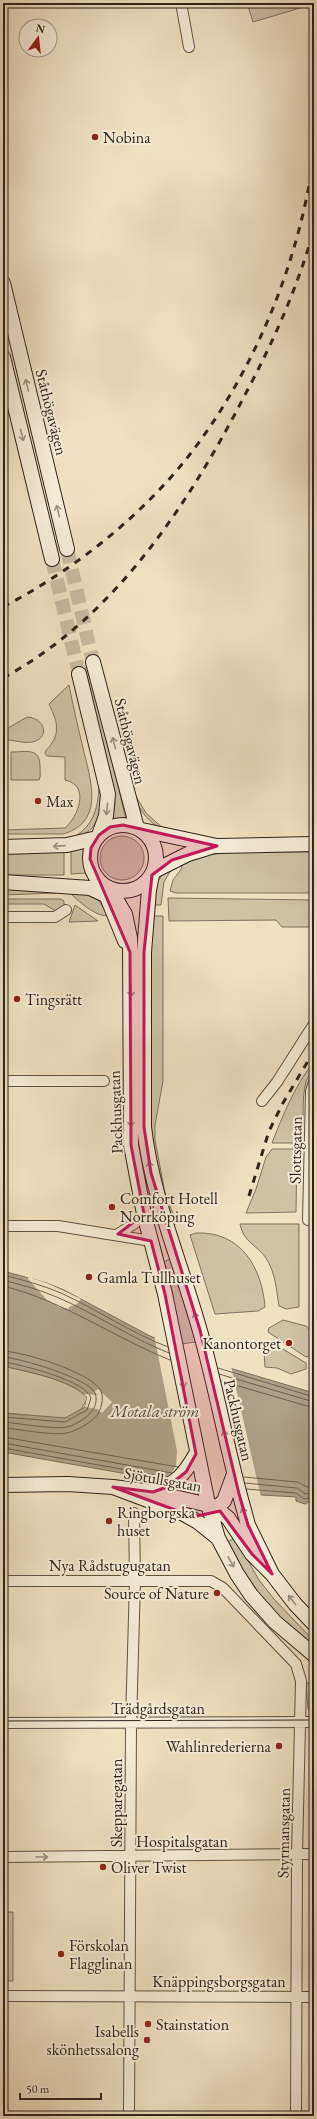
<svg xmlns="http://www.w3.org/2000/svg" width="317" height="2119" font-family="'EB Garamond',serif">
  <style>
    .green { fill: #cec2a7; stroke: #7e7262 }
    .water { fill: #ada18a; stroke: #7a6f5e }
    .pier { fill: #efe2c3 }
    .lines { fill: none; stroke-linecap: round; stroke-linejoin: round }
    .shore { stroke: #6d6253; stroke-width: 1 }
    .secondary-tunnel { stroke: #c8bca2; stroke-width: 14; stroke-dasharray: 14 7; stroke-linecap: butt }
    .street-casing { stroke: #5e5346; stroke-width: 12 }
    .secondary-casing { stroke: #2d231c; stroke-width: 16 }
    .street { stroke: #f5ecd8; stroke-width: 10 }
    .secondary { stroke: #f5ecd8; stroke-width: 14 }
    .tram { stroke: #2d231c; stroke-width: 1 }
    .rail { stroke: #2d231c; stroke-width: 3; stroke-dasharray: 7 7; stroke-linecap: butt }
    .oneway { stroke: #9b9283 }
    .marked { fill: #c2185b; fill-opacity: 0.2; stroke: #c2185b; stroke-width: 3; stroke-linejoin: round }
    .poi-dot { fill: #8f2418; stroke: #f5ecd8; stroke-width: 1.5 }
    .labels { text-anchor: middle; stroke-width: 4; stroke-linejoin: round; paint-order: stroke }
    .poi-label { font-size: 16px; fill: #2d231c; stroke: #f5ecd8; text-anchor: start }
    .street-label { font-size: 16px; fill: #2d231c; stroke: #f5ecd8 }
    .water-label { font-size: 17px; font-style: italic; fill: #5a4f42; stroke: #f5ecd8 }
  </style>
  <rect width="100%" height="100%" fill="#efe2c3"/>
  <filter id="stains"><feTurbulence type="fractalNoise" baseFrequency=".005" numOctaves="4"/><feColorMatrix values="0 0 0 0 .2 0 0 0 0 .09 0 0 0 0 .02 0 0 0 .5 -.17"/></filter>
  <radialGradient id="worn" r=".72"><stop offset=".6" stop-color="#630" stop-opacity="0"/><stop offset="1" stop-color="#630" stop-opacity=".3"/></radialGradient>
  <path class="green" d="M247 3H306L307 6 253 22Z
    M89 667 125 815 127 820 113 819 115 802 112 781 85 668Z
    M69 685C73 706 78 727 83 748 90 778 106 822 63 834H3V830L65 828C79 816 90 785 65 780V757L47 756 45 753C47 748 50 747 52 743 61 729 55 717 49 704Z
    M27 717C46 718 50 739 32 742 23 744 12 739 3 740V731Z
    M11 752C27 752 40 747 40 767 40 772 41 776 39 780H11Z
    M99 781C104 804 101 834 72 838 95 826 99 805 99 781Z
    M131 788 146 813 166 831C146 822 138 808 131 788Z
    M100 858a22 22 0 1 1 44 0a22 22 0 1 1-44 0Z
    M86 846 84 865 86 873 71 874V848Z
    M64 849V875H3V851Z
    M231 852H314V893H176L170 891 173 880 182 868 180 862 199 856Z
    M171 870 164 882 161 905H151L156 884 165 871Z
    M3 889 53 891 56 893 3 895Z
    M71 890 95 896 109 915C98 919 80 902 72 895Z
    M168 898 314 900V927H282L276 920 169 921Z
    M3 899H61L64 901V905L58 911 54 910 44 904H3Z
    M75 905 98 921 69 922Z
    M151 916H163V1081L155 1125V1140L165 1193 176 1222 174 1226 159 1179 150 1125Z
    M314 1062C314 1076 309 1072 306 1082 301 1100 305 1120 301 1139L295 1143H272C282 1117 296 1083 314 1062Z
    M272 1149H297L296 1212 246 1213 256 1189 266 1157Z
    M240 1224H299V1307L286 1309 279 1306C276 1289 276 1274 266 1258 257 1245 243 1242 240 1224Z
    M196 1233C241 1231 262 1268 265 1307L258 1311 215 1314 190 1235Z
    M170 1259 184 1296 196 1342 181 1344 163 1262Z
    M283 1320 306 1326 314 1334V1354L306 1357 268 1332 269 1328Z
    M268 1340 306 1363V1369L291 1374 277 1368 265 1367 264 1351Z
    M3 1366C28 1372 69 1379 87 1397 86 1407 73 1418 63 1418 43 1419 23 1414 3 1413Z
    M235 1538 259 1580 274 1599 314 1641V1648L273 1611 249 1582 227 1542Z
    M306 1683H314V1710L308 1709Z
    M3 1912H13V1981H3Z"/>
  <path class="water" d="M3 1271 47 1283 64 1290 150 1336 233 1369 314 1393V1502L313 1500 305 1504 296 1501V1497L261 1495 144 1477 3 1452V1413L65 1418 85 1407 87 1397C69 1379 28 1372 3 1366Z"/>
  <path class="pier" d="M28 1277 47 1283 81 1299 77 1304 69 1307V1309L59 1307 47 1300 28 1279Z
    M154 1335 231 1366 261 1497 163 1482 164 1478 173 1471 176 1465 177 1451Z
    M98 1389 112 1402 102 1413 97 1409 85 1407 87 1397 84 1394 98 1395 94 1392Z"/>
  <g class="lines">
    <path class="shore" d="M3 1275C23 1280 42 1285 61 1293 98 1310 131 1333 168 1347
      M3 1280C22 1285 41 1290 59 1298 96 1314 131 1338 169 1353
      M3 1286C64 1301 113 1337 170 1360
      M3 1351C24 1352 86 1371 99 1388 105 1395 102 1406 98 1414 93 1422 76 1431 67 1433 52 1436 20 1429 3 1428
      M3 1357C20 1358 88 1378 95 1393 97 1398 96 1404 94 1408 90 1416 76 1425 67 1427 57 1430 17 1423 3 1422
      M3 1362C20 1364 87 1381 91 1398L87 1410 65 1422 3 1417
      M218 1368 314 1397
      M219 1374 314 1402
      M221 1381 314 1408
      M3 1437 178 1467
      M3 1443 172 1473
      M3 1448 166 1477
      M244 1477 297 1482 307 1487 314 1486
      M245 1483 297 1488 305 1494 314 1492
      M246 1489 296 1493 304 1499 314 1497"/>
    <path class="secondary-tunnel" d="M67 549 93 662
      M52 559 79 674"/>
    <defs>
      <path id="street" d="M181 3 189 47
        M3 917H55L66 910
        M3 1081H104
        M314 1082 311 1091 308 1220H314
        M262 1101 277 1082 314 1024
        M3 1226H58L151 1241
        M118 1234 134 1224 144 1214
        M3 1581H211L223 1588 296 1664 301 1681 297 1854 296 2116
        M3 1723 314 1722
        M3 1857 314 1854
        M3 1996 314 1997
        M129 2116 131 1723 135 1581 134 1513"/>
      <path id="secondary" d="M3 283 67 549
        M3 357 52 559
        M93 662 137 828
        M79 674 108 794 106 816 99 835
        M90 858a33 33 0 1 1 66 0a33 33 0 1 1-66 0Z
        M142 830 217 846 314 844
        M3 847 67 845 97 838
        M154 871 188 854 214 846
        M152 875 149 890 144 952V1127C152 1197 181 1263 200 1331 217 1390 227 1451 244 1510L248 1525 272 1574
        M3 882 90 888 105 895
        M110 889 125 914 130 938 131 1145 144 1214 165 1294 208 1504 218 1538 237 1574 251 1595 275 1622 314 1655
        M105 892 125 941
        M3 1485 68 1484 113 1487 182 1513 198 1522 218 1538
        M113 1487 153 1492 213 1506 228 1518 252 1554 272 1574 295 1604 314 1624
        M153 1491C177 1483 184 1475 196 1454
        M210 1513 224 1501 234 1474"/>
    </defs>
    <use href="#street" class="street-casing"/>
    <use href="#secondary" class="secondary-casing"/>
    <use href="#street" class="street"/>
    <use href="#secondary" class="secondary"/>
    <path class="tram" d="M3 1721 314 1720"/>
    <path class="rail" d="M3 607C74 570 142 516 191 453 256 368 300 260 314 154
      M3 678C116 617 190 502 247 391 275 338 298 286 314 229
      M249 1196 269 1131 283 1103 314 1051"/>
  </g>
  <defs><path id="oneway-shaft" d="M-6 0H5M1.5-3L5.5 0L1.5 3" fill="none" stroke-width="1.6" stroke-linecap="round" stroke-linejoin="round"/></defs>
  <g class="oneway">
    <use href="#oneway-shaft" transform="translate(27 385) rotate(-104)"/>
    <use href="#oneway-shaft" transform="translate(22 435) rotate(76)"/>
    <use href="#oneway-shaft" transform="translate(58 511) rotate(-104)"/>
    <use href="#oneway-shaft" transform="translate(114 743) rotate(-104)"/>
    <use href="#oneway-shaft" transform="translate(107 809) rotate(96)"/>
    <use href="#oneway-shaft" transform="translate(59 846) rotate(176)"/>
    <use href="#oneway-shaft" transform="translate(131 991) rotate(90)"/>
    <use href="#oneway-shaft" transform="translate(131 1121) rotate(90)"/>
    <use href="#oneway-shaft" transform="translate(150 1167) rotate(-101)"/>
    <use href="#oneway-shaft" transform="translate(196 1318) rotate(-107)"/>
    <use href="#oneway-shaft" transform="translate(183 1382) rotate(79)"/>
    <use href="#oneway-shaft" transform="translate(225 1436) rotate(-103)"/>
    <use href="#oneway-shaft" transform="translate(244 1513) rotate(-107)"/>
    <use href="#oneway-shaft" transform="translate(231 1562) rotate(61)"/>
    <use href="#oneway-shaft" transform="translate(292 1600) rotate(-128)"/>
    <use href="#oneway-shaft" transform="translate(42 1857)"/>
  </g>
  <path class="marked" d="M123 825 217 846 172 860 152 875 144 952V1127L151 1173 200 1330 239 1494 248 1525 272 1574 252 1554 220 1511 197 1516 186 1514 113 1487 153 1492 167 1487 186 1472 196 1454 165 1294 151 1241 118 1234 144 1214 131 1145 130 952 90 859 91 848 99 835 110 827Z"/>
  <g class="poi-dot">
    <circle cx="95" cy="137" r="4"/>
    <circle cx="38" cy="801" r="4"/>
    <circle cx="17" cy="999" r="4"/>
    <circle cx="112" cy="1207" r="4"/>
    <circle cx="89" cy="1277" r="4"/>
    <circle cx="289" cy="1343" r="4"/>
    <circle cx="109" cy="1521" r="4"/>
    <circle cx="217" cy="1593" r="4"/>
    <circle cx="279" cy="1746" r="4"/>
    <circle cx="103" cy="1867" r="4"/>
    <circle cx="61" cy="1954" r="4"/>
    <circle cx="148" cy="2024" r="4"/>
    <circle cx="147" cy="2040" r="4"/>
  </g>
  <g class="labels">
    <g class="poi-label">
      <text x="103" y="143">Nobina</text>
      <text x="46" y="807">Max</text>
      <text x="25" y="1005">Tingsrätt</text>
      <text x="120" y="1204">Comfort Hotell<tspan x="120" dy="18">Norrköping</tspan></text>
      <text x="97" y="1283">Gamla Tullhuset</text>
      <text x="281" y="1349" text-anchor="end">Kanontorget</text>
      <text x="117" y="1518">Ringborgska<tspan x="117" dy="18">huset</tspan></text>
      <text x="209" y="1599" text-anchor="end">Source of Nature</text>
      <text x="271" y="1752" text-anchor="end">Wahlinrederierna</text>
      <text x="111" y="1873">Oliver Twist</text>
      <text x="69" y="1951">Förskolan<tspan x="69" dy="18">Flagglinan</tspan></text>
      <text x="156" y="2030">Stainstation</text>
      <text x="139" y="2037" text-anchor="end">Isabells<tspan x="139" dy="18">skönhetssalong</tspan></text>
    </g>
    <g class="street-label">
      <text transform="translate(52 412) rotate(76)" y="6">Ståthögavägen</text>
      <text transform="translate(131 741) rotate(76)" y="6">Ståthögavägen</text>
      <text transform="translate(115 1112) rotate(-92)" y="6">Packhusgatan</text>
      <text transform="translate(295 1150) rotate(-89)" y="6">Slottsgatan</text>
      <text transform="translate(239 1420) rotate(77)" y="6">Packhusgatan</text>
      <text transform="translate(163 1479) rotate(10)" y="6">Sjötullsgatan</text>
      <text x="110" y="1571">Nya Rådstugugatan</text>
      <text x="158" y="1714">Trädgårdsgatan</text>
      <text transform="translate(116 1803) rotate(-90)" y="6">Skepparegatan</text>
      <text transform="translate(283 1833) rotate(-89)" y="6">Styrmansgatan</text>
      <text x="182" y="1847">Hospitalsgatan</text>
      <text x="219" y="1987">Knäppingsborgsgatan</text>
    </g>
    <g class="water-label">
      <text x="155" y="1417">Motala ström</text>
    </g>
  </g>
  <rect width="317" height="2119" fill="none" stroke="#efe2c3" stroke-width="16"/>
  <rect x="4" y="4" width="309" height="2111" fill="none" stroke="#2d231c" stroke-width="2"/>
  <rect x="8" y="8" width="301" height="2103" fill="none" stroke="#2d231c"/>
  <g transform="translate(38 38) rotate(15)"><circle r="19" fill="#f5ecd8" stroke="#a59c8d"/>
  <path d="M0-3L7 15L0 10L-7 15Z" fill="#8f2418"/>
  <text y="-6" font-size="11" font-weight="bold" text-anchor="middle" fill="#2d231c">N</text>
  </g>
  <path d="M20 2093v6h81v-6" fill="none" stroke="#2d231c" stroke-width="2"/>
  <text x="26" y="2093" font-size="12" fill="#2d231c" stroke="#f5ecd8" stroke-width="3" paint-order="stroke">50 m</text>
  <rect width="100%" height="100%" filter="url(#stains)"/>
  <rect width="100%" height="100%" fill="url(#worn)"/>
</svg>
